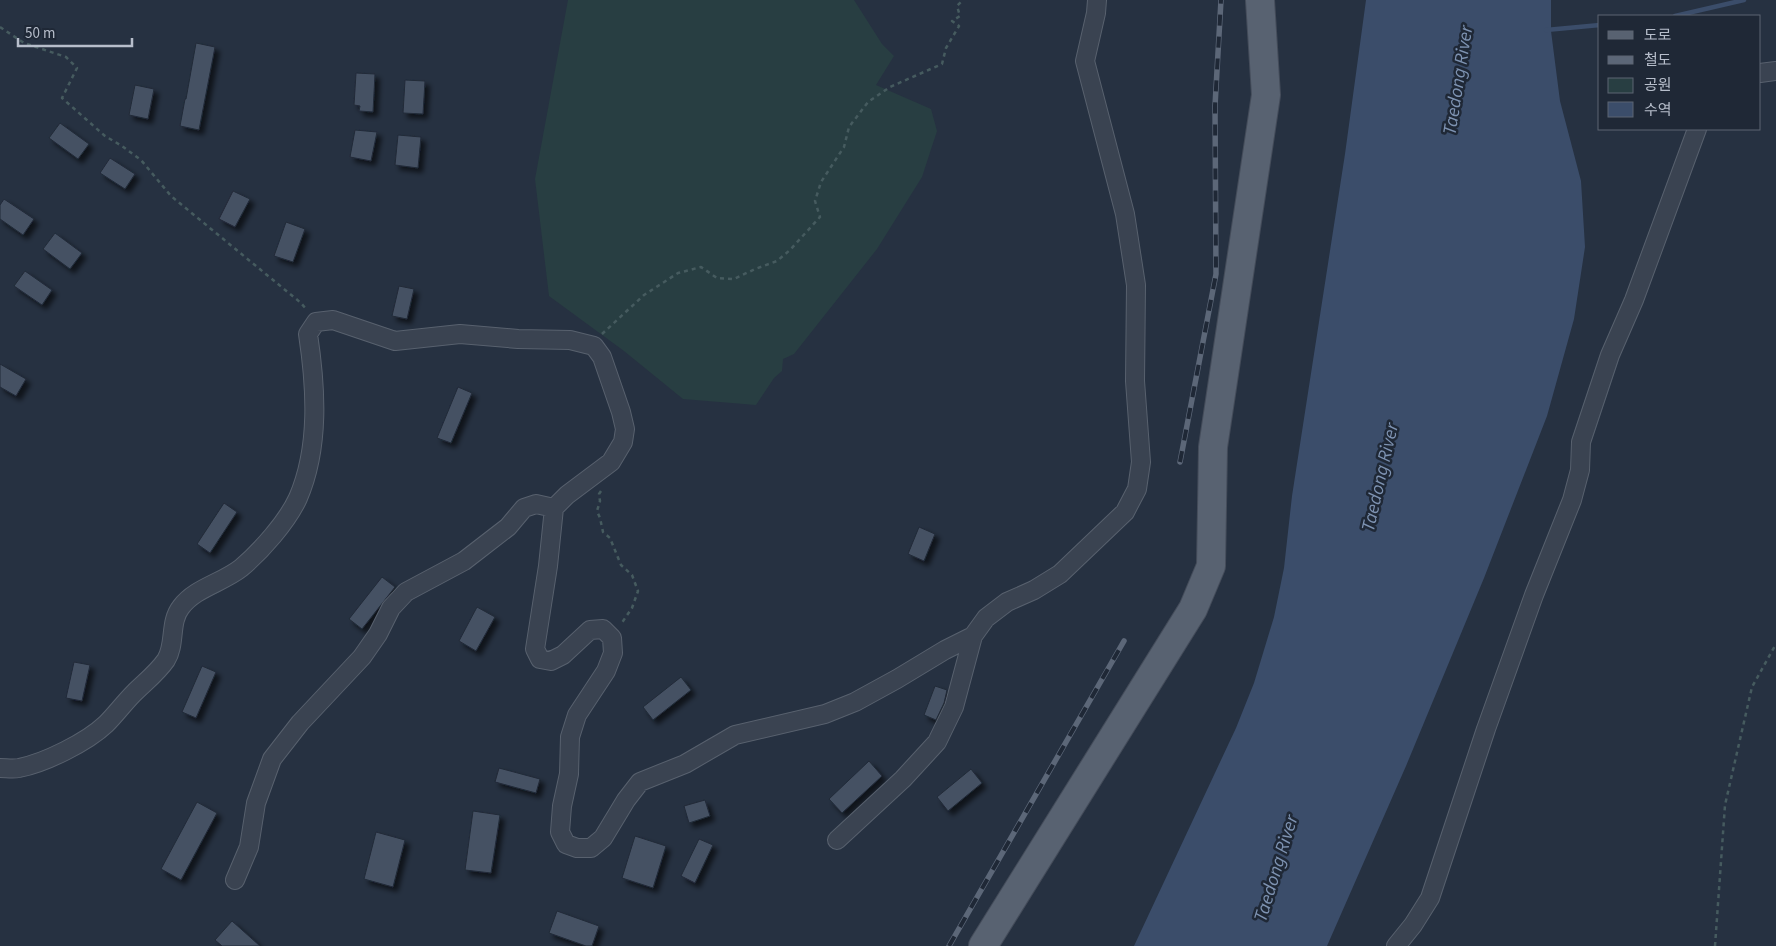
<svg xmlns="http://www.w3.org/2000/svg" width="1776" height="946" font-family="'Source Sans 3','Noto Sans KR',sans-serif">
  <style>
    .green { fill: #283e42 }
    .water { fill: #3b4d6a }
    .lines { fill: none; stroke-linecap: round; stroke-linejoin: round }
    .stream { stroke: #3b4d6a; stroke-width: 4.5 }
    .building { fill: #455163; stroke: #212a38; filter: url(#shadow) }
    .minor-casing { stroke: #58616e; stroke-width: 20 }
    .primary-casing { stroke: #444c5a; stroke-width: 30 }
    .path { stroke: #465b5f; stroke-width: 2.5; stroke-dasharray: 4 4; stroke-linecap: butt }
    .minor { stroke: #3a4351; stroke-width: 18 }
    .primary { stroke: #586271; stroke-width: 28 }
    .rail-casing { stroke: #5c6778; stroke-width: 5.5 }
    .rail { stroke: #1f2836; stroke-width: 4; stroke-dasharray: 11; stroke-linecap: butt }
    .labels { text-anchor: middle; stroke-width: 5; stroke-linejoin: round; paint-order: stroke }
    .water-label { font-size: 19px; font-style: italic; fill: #7e93b2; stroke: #1f2836 }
  </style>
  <defs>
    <filter id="shadow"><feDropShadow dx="4.5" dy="4.5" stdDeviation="2.5" flood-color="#0009"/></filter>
  </defs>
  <rect width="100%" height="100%" fill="#263141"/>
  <path class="green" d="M568 0H854L882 44 894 56 876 85 931 109 937 131 922 177 877 249 794 354 783 359 782 371 774 378 756 405 683 399 624 351 549 296 535 179Z"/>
  <path class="water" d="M1366 0H1551V31L1560 101 1581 181 1585 247 1574 319 1547 416 1484 578 1406 766 1327 946H1134L1236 728 1254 683 1274 617 1284 568 1292 496 1345 154Z"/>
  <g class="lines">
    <path class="stream" d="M1675 16 1744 0
      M1546 30 1600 25"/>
  </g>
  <path class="building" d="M196 43 215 47 199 130 180 126 185 99H186Z
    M356 73 375 74 373 112 359 111 360 106 354 105Z
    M405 80 425 81 423 114 403 113Z
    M135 85 154 89 148 119 129 115Z
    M60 123 89 144 78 159 49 138Z
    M355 130 377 132 371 161 350 157Z
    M398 135 421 137 418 168 395 165Z
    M110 158 135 174 125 189 100 173Z
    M233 191 250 199 235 227 219 219Z
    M4 199 34 219 23 235 0 219V205Z
    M286 222 305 229 293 262 274 256Z
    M55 233 82 253 70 269 43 249Z
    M25 271 52 290 42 305 14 286Z
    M399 286 414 289 407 319 392 316Z
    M0 364 26 379 16 396 0 387Z
    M458 387 472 393 451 443 437 438Z
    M224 503 237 512 210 553 197 544Z
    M919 527 935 534 924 561 908 554Z
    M382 577 395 587 362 629 349 619Z
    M477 607 495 617 476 651 459 641Z
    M74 662 90 665 82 701 66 698Z
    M202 666 216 672 196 718 182 712Z
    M681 677 691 690 653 720 643 707Z
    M935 686 947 690 944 703 936 720 924 715Z
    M869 761 882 776 842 813 829 799Z
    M499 768 540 779 536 793 495 782Z
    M971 769 982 783 948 811 937 797Z
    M705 800 710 816 689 823 684 806Z
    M197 802 217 813 181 880 161 869Z
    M473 811 500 815 491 873 465 870Z
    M376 832 405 840 393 887 364 879Z
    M635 836 666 846 653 888 622 878Z
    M699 839 713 845 695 883 681 876Z
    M557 911 599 926 592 946H586L549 933Z
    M232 921 260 946H222L215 940Z"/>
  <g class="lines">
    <defs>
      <path id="minor" d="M1760 73 1776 71
        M0 768C6 768 13 769 19 768 45 763 87 742 106 724 116 714 124 703 134 693 144 683 157 673 166 660 176 644 169 622 181 607 195 588 222 583 241 568 261 551 287 522 298 498 320 447 316 387 308 334L316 322 333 320 395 341 460 334 518 339 570 340 594 346 602 357 621 412 625 429 623 442 611 462 567 495 554 508 548 566 535 649 540 659 551 661 563 655 590 630 603 629 612 638 613 653 606 671 577 715 570 737 569 774 562 806 560 832 566 844 577 848H591L603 838 626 800 640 782 685 764 735 735 825 714 855 702 897 679 945 650 973 636
        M837 840 903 779 937 742 954 707 973 636 986 618 1007 602 1034 590 1060 574 1125 512 1137 489 1141 462 1135 381 1136 285 1125 214 1085 61 1096 13 1097 0
        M235 880 249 847 256 803 272 759 300 723 362 657 378 634 391 608 406 592 464 561 508 527 524 508 536 504 554 508
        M1396 946 1413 925 1430 898 1486 729 1534 595 1572 500 1580 470 1581 442 1610 355 1634 300 1697 129"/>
      <path id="primary" d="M983 946 1193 609 1211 566 1213 447 1266 95 1260 0"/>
    </defs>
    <use href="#minor" class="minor-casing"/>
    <use href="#primary" class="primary-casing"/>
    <path class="path" d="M0 27 24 43 66 57 77 68 62 98 105 136 122 146 141 160 171 196 301 303 306 309
      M602 334 644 295 678 273 701 267 717 278 734 279 755 269 777 261 790 250 820 217 815 201 821 182 844 147 849 127 868 102 890 87 942 64 946 48 959 26 952 21 960 16 957 6 963 0
      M601 491 599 494 600 501 597 511 600 518 603 532 610 538 621 565 632 575 638 591 632 608 621 624
      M1715 946 1725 805 1752 687 1776 644"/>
    <use href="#minor" class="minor"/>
    <use href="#primary" class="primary"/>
    <defs>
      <path id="rail" d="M1180 462 1216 274 1215 106 1221 0
        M949 946 1124 641"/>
    </defs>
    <use href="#rail" class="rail-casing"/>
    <use href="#rail" class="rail"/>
  </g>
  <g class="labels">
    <g class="water-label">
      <text transform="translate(1457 80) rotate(-81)" y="7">Taedong River</text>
      <text transform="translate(1379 477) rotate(-77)" y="7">Taedong River</text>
      <text transform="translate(1275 868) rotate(-73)" y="7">Taedong River</text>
    </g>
  </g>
  <rect x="1598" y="15" width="162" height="115" fill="#1f2836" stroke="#5c6472"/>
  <rect x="1608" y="31" width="25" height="8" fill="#586271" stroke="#5c6472"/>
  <text x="1644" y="40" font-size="15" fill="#b7becb">도로</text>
  <rect x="1608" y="56" width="25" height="8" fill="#5c6778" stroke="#5c6472"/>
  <text x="1644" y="65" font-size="15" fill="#b7becb">철도</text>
  <rect x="1608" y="78" width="25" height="15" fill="#283e42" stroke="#5c6472"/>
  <text x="1644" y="90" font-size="15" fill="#b7becb">공원</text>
  <rect x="1608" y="102" width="25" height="15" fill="#3b4d6a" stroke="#5c6472"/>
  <text x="1644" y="115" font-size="15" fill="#b7becb">수역</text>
  <path d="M18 38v8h114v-8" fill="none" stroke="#b7becb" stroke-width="2.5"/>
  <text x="25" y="38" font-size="15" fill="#b7becb" stroke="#1f2836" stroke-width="4" paint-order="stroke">50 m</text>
</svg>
